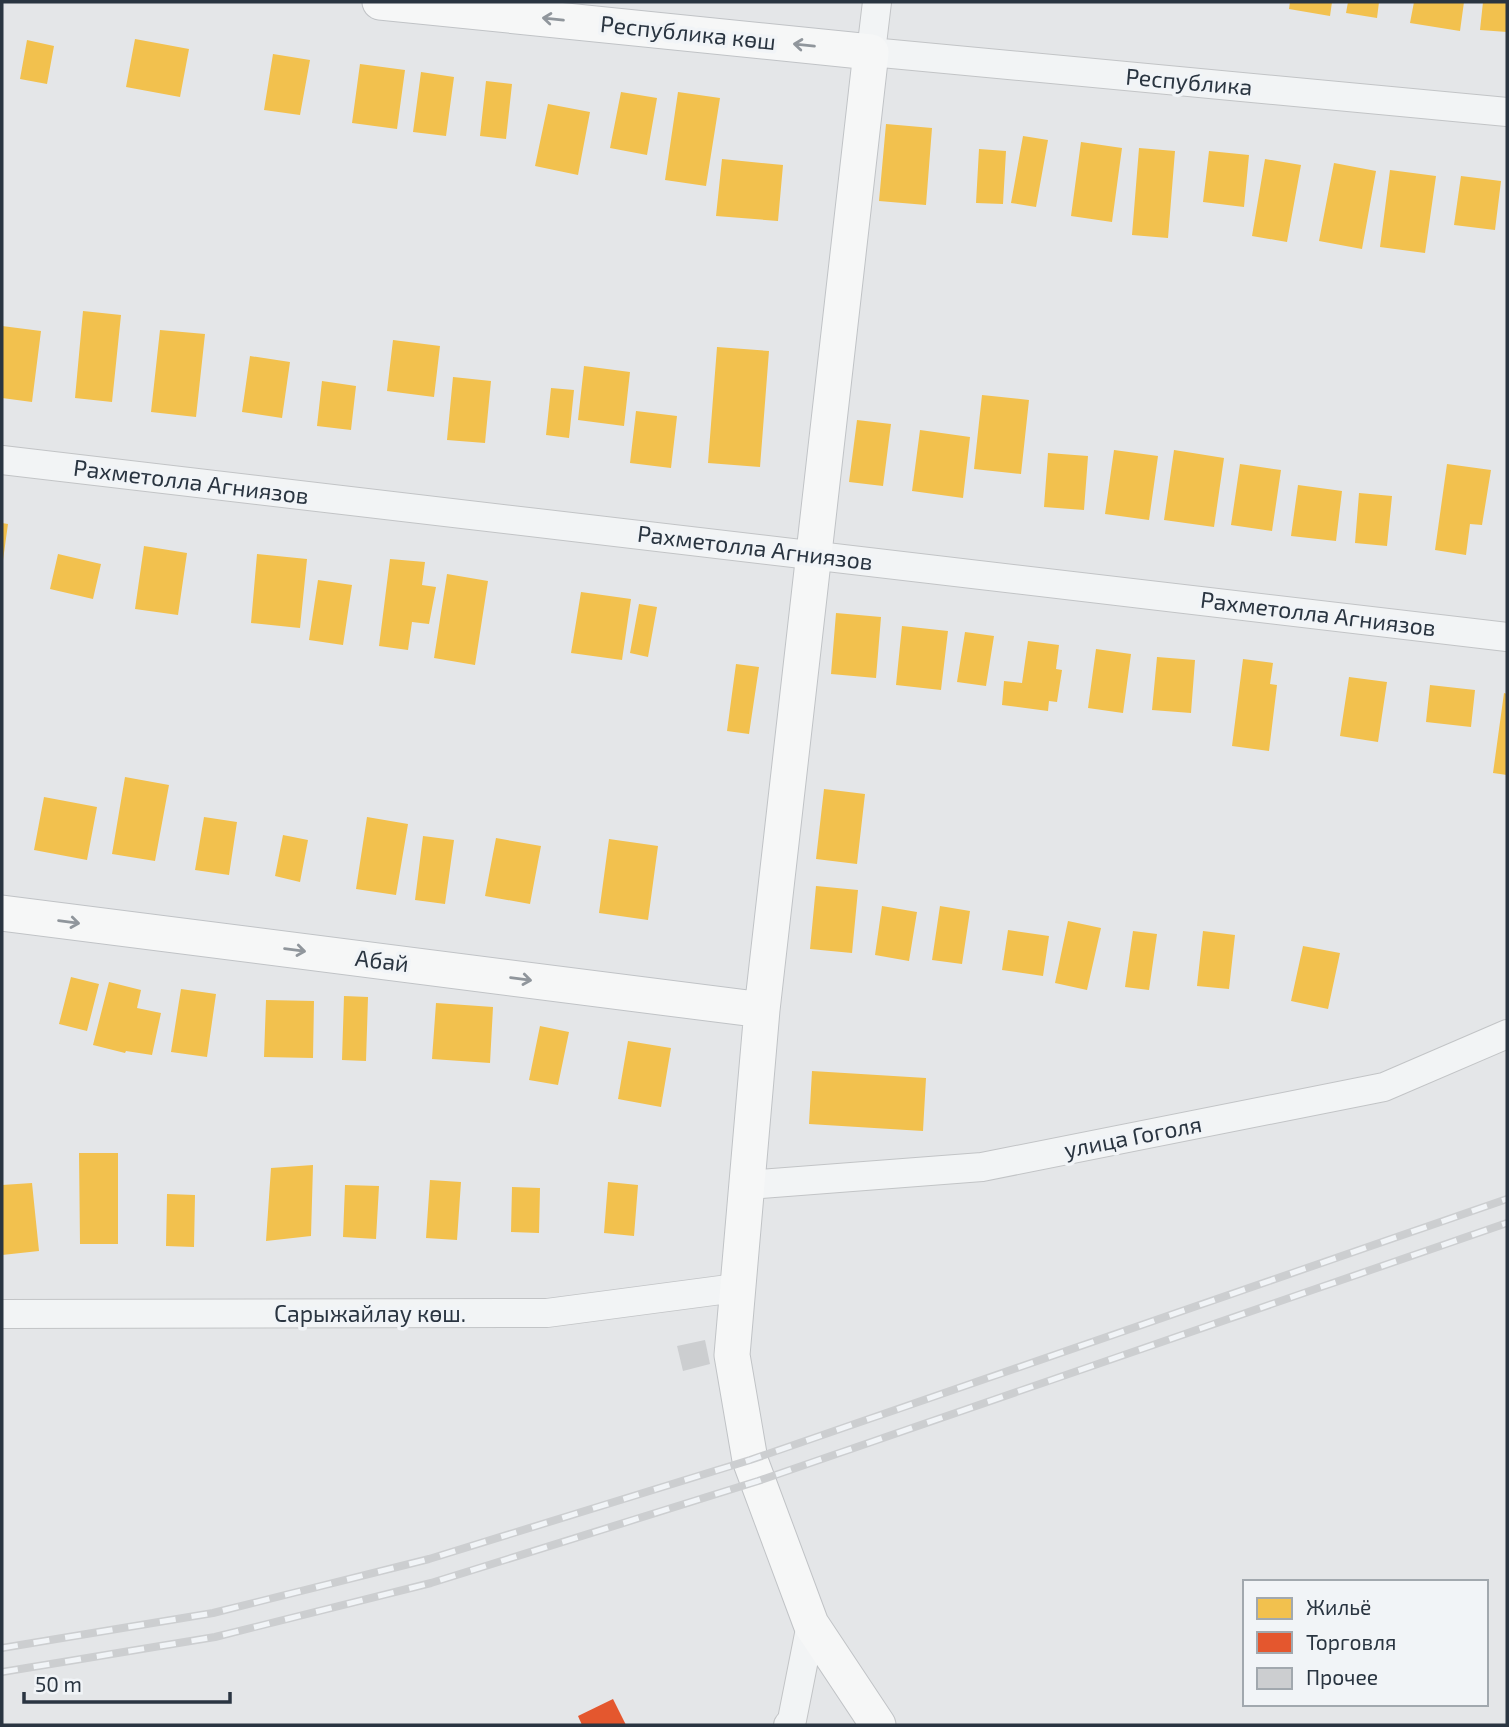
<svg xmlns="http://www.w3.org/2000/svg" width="1509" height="1727" font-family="'Exo 2',sans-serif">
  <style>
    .homes { fill: #f2c14e }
    .shops { fill: #e4572e }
    .building { fill: #ccced0 }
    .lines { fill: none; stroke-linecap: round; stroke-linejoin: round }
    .minor-casing { stroke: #c2c4c6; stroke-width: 30 }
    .major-casing { stroke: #c0c3c6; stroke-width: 37 }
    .minor { stroke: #f2f4f5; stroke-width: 28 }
    .major { stroke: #f6f7f7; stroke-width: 35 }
    .rail-casing { stroke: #ccced0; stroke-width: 8 }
    .rail { stroke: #f1f4f7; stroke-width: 5; stroke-dasharray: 16; stroke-linecap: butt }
    .oneway { stroke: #90969c }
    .labels { text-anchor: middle; stroke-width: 7; stroke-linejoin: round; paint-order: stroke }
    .street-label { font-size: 23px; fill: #2a3541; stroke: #f1f4f7 }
  </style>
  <rect width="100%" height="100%" fill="#e4e6e8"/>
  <path class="homes" d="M1290 2H1332L1330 16 1289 9Z
    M1348 2H1379L1377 18 1346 13Z
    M1414 2H1464L1460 31 1410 23Z
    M1483 2H1507V32L1480 30Z
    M135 39 189 49 180 97 126 87Z
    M27 40 54 46 47 84 20 79Z
    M273 54 310 60 300 115 264 110Z
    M360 64 405 70 397 129 352 123Z
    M421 72 454 77 446 136 413 132Z
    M486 81 512 84 506 139 480 136Z
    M621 92 657 98 647 155 610 148Z
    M678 92 720 98 706 186 665 180Z
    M548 104 590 112 578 175 535 166Z
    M886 124 932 128 926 205 879 201Z
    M1023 136 1048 140 1036 207 1011 203Z
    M1081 142 1122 148 1112 222 1071 216Z
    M1139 148 1175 151 1168 238 1132 235Z
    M979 149 1006 151 1003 204 976 203Z
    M1209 151 1249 155 1244 207 1203 202Z
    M722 159 783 165 778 221 716 216Z
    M1265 159 1301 165 1287 242 1252 236Z
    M1334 163 1376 171 1362 249 1319 241Z
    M1390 170 1436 176 1425 253 1380 247Z
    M1461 176 1501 181 1495 230 1454 225Z
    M83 311 121 315 112 402 75 398Z
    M2 326 41 331 32 402 2 398Z
    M160 330 205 334 196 417 151 412Z
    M393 340 440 346 434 397 387 391Z
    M717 347 769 351 760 467 708 463Z
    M250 356 290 362 282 418 242 412Z
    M584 366 630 372 624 426 578 420Z
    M453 377 491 381 485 443 447 440Z
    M322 381 356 386 351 430 317 426Z
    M551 388 574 390 569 438 546 435Z
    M982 395 1029 400 1021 474 974 469Z
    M636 411 677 416 671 468 630 463Z
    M857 420 891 424 883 486 849 482Z
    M920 430 970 437 963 498 912 491Z
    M1114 450 1158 456 1149 520 1105 514Z
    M1174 450 1224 458 1214 527 1164 520Z
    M1048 453 1088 456 1084 510 1044 507Z
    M1240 464 1281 470 1272 531 1231 525Z
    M1447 464 1491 470 1482 525 1470 524 1466 555 1435 550Z
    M1298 485 1342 491 1336 541 1291 536Z
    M1359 493 1392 496 1387 546 1355 543Z
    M2 523 8 524 3 560H2Z
    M144 546 187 553 178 615 135 609Z
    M58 554 101 564 93 599 50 589Z
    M257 554 307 559 300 628 251 623Z
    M390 559 425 562 422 585 436 587 429 624 412 622 408 650 379 646Z
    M447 574 488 581 475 665 434 658Z
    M318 580 352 585 343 645 309 640Z
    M581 592 631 599 622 660 571 653Z
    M639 604 657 607 648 657 630 653Z
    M836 613 881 617 876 678 831 674Z
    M902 626 948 631 941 690 896 685Z
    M965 632 994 636 986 686 957 682Z
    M1028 641 1059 645 1056 669 1062 670 1057 702 1049 701 1048 711 1002 705 1004 681 1022 683Z
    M1096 649 1131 654 1123 713 1088 708Z
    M1157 657 1195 660 1191 713 1152 710Z
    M1243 659 1273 663 1270 684 1277 685 1269 751 1232 746Z
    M736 664 759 667 749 734 727 731Z
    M1349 677 1387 682 1378 742 1340 736Z
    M1430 685 1475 690 1471 727 1426 722Z
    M1504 693 1507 694V775L1493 773Z
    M125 777 169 785 155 861 112 854Z
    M824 789 865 794 857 864 816 859Z
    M44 797 97 807 87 860 34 850Z
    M204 817 237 822 229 875 195 870Z
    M367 817 408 824 396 895 356 889Z
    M283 835 308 840 300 882 275 876Z
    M423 836 454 840 445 904 415 900Z
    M496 838 541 846 530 904 485 896Z
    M609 839 658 846 648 920 599 913Z
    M816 886 858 890 852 953 810 949Z
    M882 906 917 912 909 961 875 955Z
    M940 906 970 911 962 964 932 960Z
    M1068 921 1101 928 1087 990 1055 983Z
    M1008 930 1049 936 1043 976 1002 970Z
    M1133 931 1157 934 1149 990 1125 987Z
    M1203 931 1235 935 1229 989 1197 986Z
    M1303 946 1340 953 1328 1009 1291 1001Z
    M71 977 99 984 87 1031 59 1024Z
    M109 982 141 990 137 1008 161 1013 152 1055 126 1051 125 1053 93 1045Z
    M181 989 216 994 207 1057 171 1052Z
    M344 996 368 997 366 1061 342 1060Z
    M266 1000 314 1001 313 1058 264 1057Z
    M436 1003 493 1007 490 1063 432 1059Z
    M540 1026 569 1032 558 1085 529 1080Z
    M628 1041 671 1048 661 1107 618 1099Z
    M812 1071 926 1078 923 1131 809 1124Z
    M79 1153H118V1244H80Z
    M313 1165 311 1236 266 1241 271 1168Z
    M430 1180 461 1182 457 1240 426 1238Z
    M608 1182 638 1185 634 1236 604 1233Z
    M32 1183 39 1251 2 1255V1185Z
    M345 1185 379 1186 376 1239 343 1237Z
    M512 1187 540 1188 539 1233 511 1232Z
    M167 1194 195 1195 194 1247 166 1246Z"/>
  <path class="shops" d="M613 1699 626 1725H582L578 1716Z"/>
  <path class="building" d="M705 1340 710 1364 683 1371 677 1346Z"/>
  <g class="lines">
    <defs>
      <path id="minor" d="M877 2 871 52 1507 112
        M2 460 1507 637
        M747 1185 982 1167 1384 1087 1507 1034
        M2 1314 547 1313 736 1288
        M788 1725 792 1720 811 1624"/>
      <path id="major" d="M380 2 871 52 762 1010 732 1355 750 1460 811 1624 878 1725
        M2 913 762 1010"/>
    </defs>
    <use href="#minor" class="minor-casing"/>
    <use href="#major" class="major-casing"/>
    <use href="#minor" class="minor"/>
    <use href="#major" class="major"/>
    <defs>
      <path id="rail" d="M2 1648 213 1613 429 1559 750 1460 1507 1199
        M2 1672 215 1637 431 1583 758 1481 1507 1223"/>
    </defs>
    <use href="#rail" class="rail-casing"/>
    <use href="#rail" class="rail"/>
  </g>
  <defs><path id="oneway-shaft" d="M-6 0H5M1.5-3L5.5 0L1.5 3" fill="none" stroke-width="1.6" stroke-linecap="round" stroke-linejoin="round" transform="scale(1.75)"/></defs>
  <g class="oneway">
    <use href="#oneway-shaft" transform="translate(553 19) rotate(-174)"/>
    <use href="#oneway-shaft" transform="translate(804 45) rotate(-174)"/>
    <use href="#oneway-shaft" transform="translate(69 922) rotate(7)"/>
    <use href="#oneway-shaft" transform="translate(295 950) rotate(7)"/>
    <use href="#oneway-shaft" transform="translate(521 979) rotate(7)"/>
  </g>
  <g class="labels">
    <g class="street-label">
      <text transform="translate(688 33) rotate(6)" y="8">Республика көш</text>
      <text transform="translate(1189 82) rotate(5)" y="8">Республика</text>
      <text transform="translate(191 482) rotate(7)" y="8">Рахметолла Агниязов</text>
      <text transform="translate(755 548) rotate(7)" y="8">Рахметолла Агниязов</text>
      <text transform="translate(1318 614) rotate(7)" y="8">Рахметолла Агниязов</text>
      <text transform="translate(382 961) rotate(7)" y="8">Абай</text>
      <text transform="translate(1133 1137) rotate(-11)" y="8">улица Гоголя</text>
      <text x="370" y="1322">Сарыжайлау көш.</text>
    </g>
  </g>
  <rect width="1509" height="1727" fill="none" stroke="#2a3541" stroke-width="7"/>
  <rect x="1243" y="1580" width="245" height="126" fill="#f1f4f7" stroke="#a1a8ae" stroke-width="2"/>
  <rect x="1257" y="1598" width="35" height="21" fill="#f2c14e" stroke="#a1a8ae" stroke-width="2"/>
  <text x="1306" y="1615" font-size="21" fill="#2a3541">Жильё</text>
  <rect x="1257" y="1632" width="35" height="21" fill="#e4572e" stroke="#a1a8ae" stroke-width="2"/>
  <text x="1306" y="1650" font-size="21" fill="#2a3541">Торговля</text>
  <rect x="1257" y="1668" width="35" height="21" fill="#ccced0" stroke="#a1a8ae" stroke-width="2"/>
  <text x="1306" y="1685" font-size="21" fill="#2a3541">Прочее</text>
  <path d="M24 1692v10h206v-10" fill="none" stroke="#2a3541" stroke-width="3.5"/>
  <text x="35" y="1692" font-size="21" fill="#2a3541" stroke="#f1f4f7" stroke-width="5" paint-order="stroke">50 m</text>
</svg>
